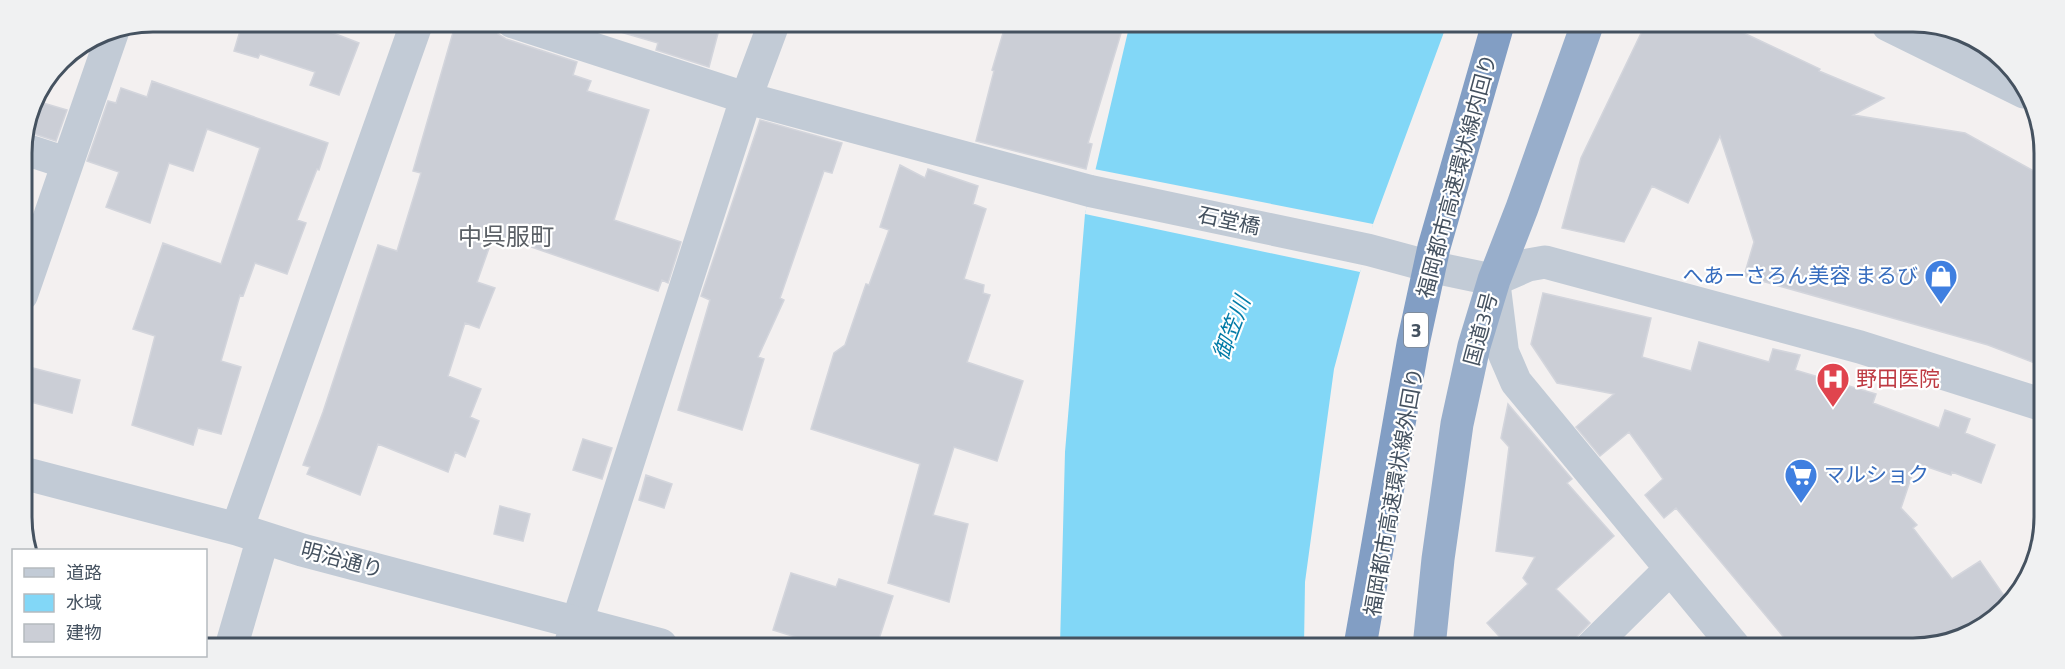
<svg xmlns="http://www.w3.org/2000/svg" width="2065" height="669" font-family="'Titillium Web','Noto Sans JP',sans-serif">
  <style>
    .water { fill: #82d7f7 }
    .pier { fill: #f3f0f0 }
    .building { fill: #cbced6; stroke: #d3d5dc; stroke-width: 1.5 }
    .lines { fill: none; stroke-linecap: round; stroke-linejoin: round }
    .minor { stroke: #c2cbd6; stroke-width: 32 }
    .tertiary { stroke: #c2cbd6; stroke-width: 33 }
    .trunk { stroke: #98aecb; stroke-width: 33 }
    .motorway { stroke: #829ec4; stroke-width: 33 }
    .labels { text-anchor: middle; stroke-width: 4.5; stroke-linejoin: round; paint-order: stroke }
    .shield { fill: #fff; stroke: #7d8690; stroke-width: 1.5 }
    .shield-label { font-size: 20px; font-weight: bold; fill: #455260 }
    .street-label { font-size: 21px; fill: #455260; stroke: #fff }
    .shop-label { font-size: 21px; fill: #366cbe; stroke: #fff; text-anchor: end }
    .health-label { font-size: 21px; fill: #be3a42; stroke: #fff; text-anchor: start }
    .water-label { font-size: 22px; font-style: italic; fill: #027ba7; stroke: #fff }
    .quarter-label { font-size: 24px; fill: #5b6066; stroke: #fff }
    .rim { fill: none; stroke: #455260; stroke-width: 3 }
  </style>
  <rect width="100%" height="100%" fill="#f3f0f0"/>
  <path class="water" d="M1130 23 1447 24 1373 224 1334 369 1305 582 1304 646H1060L1065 452 1085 214Z"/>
  <path class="pier" d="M1094 169 1373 224 1369 250 1360 272 1085 214Z"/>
  <path class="building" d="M243 21H326L323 29 359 43 339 95 310 85 315 72 260 54 258 58 234 51Z
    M456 22H495L498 34 506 39 577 62 573 75 591 81 587 91 649 110 614 220 681 242 668 283 662 280 658 291 494 234 477 282 495 288 479 328 465 323 448 376 481 389 470 417 479 421 465 457 455 452 448 472 378 444 360 495 307 474 310 467 303 465 323 412 378 245 397 251 421 173 413 171Z
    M611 22H721L709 67 656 50 658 43 610 29Z
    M1006 23H1101L1122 30 1088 143 1092 144 1086 169 976 141 994 71 992 70Z
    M1645 25H1727L1820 69 1819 71 1884 98 1853 115 1965 133 2041 175 2040 365 1988 345 1744 276 1754 242 1720 136 1688 203 1652 186 1624 242 1562 228 1581 158Z
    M152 81 328 143 319 170 317 169 297 220 306 223 287 274 255 263 243 296 240 295 221 361 241 367 221 434 198 428 193 445 132 425 155 336 133 329 163 243 221 264 260 148 207 129 193 171 169 163 150 223 106 207 119 172 87 161 108 101 116 103 121 88 147 97Z
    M33 100 67 110 56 141 25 131Z
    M760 120 842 143 832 173 824 171 780 298 784 300 758 357 764 359 742 430 678 410 710 300 701 296Z
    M900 165 925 178 928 169 978 186 973 204 986 209 964 279 984 285 983 293 990 295 967 362 1023 381 997 461 954 447 933 515 968 524 949 602 888 583 920 464 811 429 834 353 845 345 866 284 869 285 889 230 880 227Z
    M1543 293 1651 318 1642 357 1691 371 1699 342 1769 362 1773 349 1800 355 1795 370 1876 394 1873 403 1939 428 1945 410 1970 419 1965 433 1995 445 1981 483 1952 472 1951 475 1916 463 1901 508 1917 525 1913 528 1952 579 1980 561 2007 600 1993 621 1921 648 1792 647 1676 508 1664 518 1645 495 1663 479 1629 432 1600 456 1576 427 1614 394 1557 383 1531 344Z
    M29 367 80 380 72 413 23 400V391Z
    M1508 404 1572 479 1567 483 1614 536 1556 589 1590 623 1567 647H1509L1487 623 1528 584 1523 578 1535 557 1496 551 1509 447 1501 438Z
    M583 439 612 448 602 479 573 470Z
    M646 475 672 484 664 508 639 500Z
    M500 506 530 514 523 541 494 534Z
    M791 573 836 587 839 579 893 596 877 645H821L773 630Z"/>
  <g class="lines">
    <path class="minor" d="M512 22 746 98 1090 191 1369 250 1432 267 1494 280 1503 352 1516 382 1735 647
      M21 148 67 163
      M22 295 114 29
      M570 644 746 98 774 23
      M1591 647 1670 569"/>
    <path class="tertiary" d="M1888 25 2024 92
      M1494 280 1528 265 1545 262 1860 347 2040 404
      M23 473 237 529 302 550 661 645
      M237 529 417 22
      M232 644 263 538"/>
    <path class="trunk" d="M1429 647 1438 559 1457 424 1474 346 1494 280 1522 208 1587 25"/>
    <path class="motorway" d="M1360 646 1413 344 1434 247 1498 24"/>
  </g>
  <defs>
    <symbol id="shop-pin" viewBox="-11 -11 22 30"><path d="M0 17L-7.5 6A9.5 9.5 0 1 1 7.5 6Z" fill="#3f7fe0" stroke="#fff"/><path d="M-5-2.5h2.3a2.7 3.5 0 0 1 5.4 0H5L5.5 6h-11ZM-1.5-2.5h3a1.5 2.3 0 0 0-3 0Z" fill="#fff"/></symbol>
    <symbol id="hospital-pin" viewBox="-11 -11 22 30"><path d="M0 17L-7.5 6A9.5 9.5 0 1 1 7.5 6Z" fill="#e0444e" stroke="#fff"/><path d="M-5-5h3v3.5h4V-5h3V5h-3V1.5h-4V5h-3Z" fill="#fff"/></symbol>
    <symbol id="supermarket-pin" viewBox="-11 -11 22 30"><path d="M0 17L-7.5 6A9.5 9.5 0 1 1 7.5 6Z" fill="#3f7fe0" stroke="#fff"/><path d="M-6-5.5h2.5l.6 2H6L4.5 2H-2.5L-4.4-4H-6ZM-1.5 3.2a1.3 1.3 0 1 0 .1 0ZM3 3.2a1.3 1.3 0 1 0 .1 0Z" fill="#fff"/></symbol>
  </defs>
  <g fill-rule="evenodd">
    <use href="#shop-pin" x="1922" y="257" width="38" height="52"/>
    <use href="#hospital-pin" x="1814" y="360" width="38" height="52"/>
    <use href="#supermarket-pin" x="1782" y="456" width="38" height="52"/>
  </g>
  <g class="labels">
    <rect class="shield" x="1404" y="313" width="24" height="34" rx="4.5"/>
    <g class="shield-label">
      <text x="1416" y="337">3</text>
    </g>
    <g class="street-label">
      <text transform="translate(1457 176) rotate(-75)" y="7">福岡都市高速環状線内回り</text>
      <text transform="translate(1229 221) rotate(12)" y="7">石堂橋</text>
      <text transform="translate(1481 329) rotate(-75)" y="7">国道3号</text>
      <text transform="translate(1394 492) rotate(-80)" y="7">福岡都市高速環状線外回り</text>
      <text transform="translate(342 560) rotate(15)" y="7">明治通り</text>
    </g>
    <g class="shop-label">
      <text x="1918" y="283">へあーさろん美容 まるび</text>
      <text x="1824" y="482" text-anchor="start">マルショク</text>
    </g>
    <g class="health-label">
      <text x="1856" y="386">野田医院</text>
    </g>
    <g class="water-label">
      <text transform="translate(1231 328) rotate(-69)" y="8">御笠川</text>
    </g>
    <g class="quarter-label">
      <text x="506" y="245">中呉服町</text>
    </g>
  </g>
  <path d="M0 0H2065V669H0ZM153 32H1913A121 121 0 0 1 2034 153V517A121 121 0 0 1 1913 638H153A121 121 0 0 1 32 517V153A121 121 0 0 1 153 32Z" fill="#f0f1f2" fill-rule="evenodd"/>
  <path class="rim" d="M153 32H1913A121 121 0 0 1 2034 153V517A121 121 0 0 1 1913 638H153A121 121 0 0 1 32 517V153A121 121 0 0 1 153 32Z"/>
  <rect x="12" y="549" width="195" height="108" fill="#ffffff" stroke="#b5babf" stroke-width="1.5"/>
  <rect x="24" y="568" width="30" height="9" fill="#c2cbd6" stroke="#b5babf" stroke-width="1.5"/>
  <text x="66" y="579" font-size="18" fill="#455260">道路</text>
  <rect x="24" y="594" width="30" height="18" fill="#82d7f7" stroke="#b5babf" stroke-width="1.5"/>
  <text x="66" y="609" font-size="18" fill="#455260">水域</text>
  <rect x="24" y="624" width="30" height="18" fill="#cbced6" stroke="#b5babf" stroke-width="1.5"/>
  <text x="66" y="639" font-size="18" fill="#455260">建物</text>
</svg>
